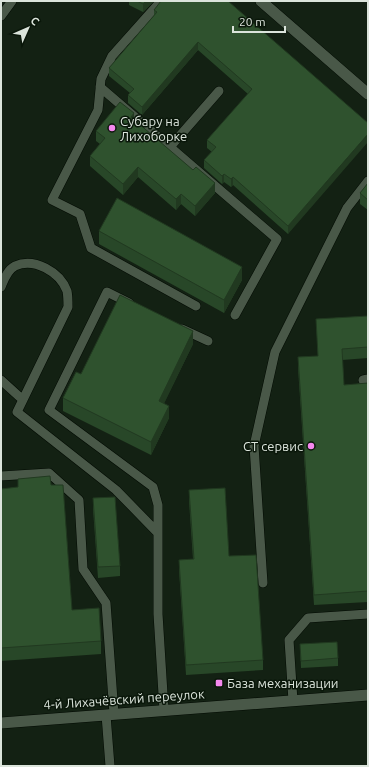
<svg xmlns="http://www.w3.org/2000/svg" width="369" height="767" font-family="Ubuntu,sans-serif">
  <style>
    .lines { fill: none; stroke-linecap: round; stroke-linejoin: round }
    .service-casing { stroke: #020a02; stroke-width: 10 }
    .minor-casing { stroke: #020a02; stroke-width: 12 }
    .service { stroke: #495848; stroke-width: 9 }
    .minor { stroke: #495848; stroke-width: 11 }
    .wall { fill: #284728 }
    .shaded-wall { fill: #213920 }
    .building { fill: #2f522e; stroke: #213920 }
    .poi-dot { fill: #f589ee; stroke: #0a170a; stroke-width: 1.5 }
    .labels { text-anchor: middle; stroke-width: 3; stroke-linejoin: round; paint-order: stroke }
    .poi-label { font-size: 13px; fill: #dbe4db; stroke: #0a170a; text-anchor: start }
    .street-label { font-size: 13px; fill: #dbe4db; stroke: #0a170a }
  </style>
  <rect width="100%" height="100%" fill="#132113"/>
  <g class="lines">
    <defs>
      <path id="service" d="M161 1 112 56 101 79 98 110 52 200 80 214 91 248 196 306
        M1 16 12 1
        M100 87 277 239 235 315
        M170 147 219 91
        M1 287C4 280 7 270 15 266 34 257 60 272 67 291 68 296 68 302 68 307L17 412 116 490 157 532
        M129 303 107 292 49 410 153 487 158 505V614L164 710
        M182 329 208 341
        M1 380 23 400
        M363 380 368 379
        M1 476 49 473 79 500 83 569 106 603 114 714
        M263 583 254 446 275 352 347 208 368 181
        M293 701 289 640 308 618 368 614
        M106 715 110 766"/>
      <path id="minor" d="M261 1 368 94
        M1 723 368 695"/>
    </defs>
    <use href="#service" class="service-casing"/>
    <use href="#minor" class="minor-casing"/>
    <use href="#service" class="service"/>
    <use href="#minor" class="minor"/>
  </g>
  <path class="wall" d="M129 1H154L143 12 129 5Z
    M154 10 368 123 288 234 233 185 231 187 224 182 222 184 204 168V160L212 152 207 148V140L248 94 198 50 142 115 128 103V95L130 93 109 76V68L154 16Z
    M134 119 215 193 195 216 181 204 176 210 138 177 123 195 90 166V156L100 144 96 141V131Z
    M368 183V210L360 204V193Z
    M99 231 242 280 224 313 99 244Z
    M368 316V358L342 360 344 385 368 383V602L314 605 298 368V357L318 356 316 319Z
    M193 344 164 403 169 418 151 455 63 411V398L81 374Z
    M18 479 51 485 72 610 101 641V654L1 661V489L18 487Z
    M189 490 229 556 263 660V670L186 675 179 570V560L193 559 189 501Z
    M93 498 120 566V576L98 578 93 509Z
    M300 644 338 658V666L301 668Z"/>
  <path class="shaded-wall" d="M146 1H154L143 12V4Z
    M198 42V50L142 115V107Z
    M134 113V124L131 117Z
    M368 134V142L288 234V226Z
    M138 167V177L123 195V184Z
    M224 174V182L222 184V176Z
    M233 177V185L231 187V179Z
    M215 183V193L195 216V206Z
    M181 194V204L176 210V199Z
    M242 267V280L224 313V300Z
    M193 331V344L159 414V401Z
    M169 406V418L151 455V442Z"/>
  <path class="building" d="M137 1H146L143 4Z
    M161 1H228L368 123V134L288 226 233 177 231 179 224 174 222 176 204 160 216 147 207 140 252 89 198 42 142 107 128 95 134 89 109 68 157 12 154 10Z
    M120 102 134 113 131 117 193 170 196 167 215 183 195 206 181 194 176 199 138 167 123 184 90 156 105 138 96 131Z
    M368 183V200L360 193Z
    M117 198 242 267 224 300 99 231Z
    M120 295 193 331 159 401 169 406 151 442 63 398 76 372 81 374Z
    M368 316V347L342 349 344 385 368 383V591L314 595 298 357 318 356 316 319Z
    M50 476 51 485H63L72 610 99 608 101 641 1 648V489L18 487V479Z
    M225 488 229 556 256 555 263 660 186 665 179 560 194 559 189 490Z
    M115 497 120 566 98 567 93 498Z
    M337 642 338 658 301 661 300 644Z"/>
  <g class="poi-dot">
    <circle cx="112" cy="128" r="4"/>
    <circle cx="311" cy="446" r="4"/>
    <rect x="215" y="679" width="8" height="8" rx="2"/>
  </g>
  <g class="labels">
    <g class="poi-label">
      <text x="120" y="126">Субару на<tspan x="120" dy="15">Лихоборке</tspan></text>
      <text x="303" y="451" text-anchor="end">СТ сервис</text>
      <text x="227" y="688">База механизации</text>
    </g>
    <g class="street-label">
      <text transform="translate(124 699) rotate(-4)" y="5">4-й Лихачёвский переулок</text>
    </g>
  </g>
  <rect width="369" height="767" fill="none" stroke="#dbe4db" stroke-width="4"/>
  <g transform="translate(28 28) rotate(45)" stroke="#0a170a" stroke-width="3" paint-order="stroke">
  <path d="M0-3L7 15L0 10L-7 15Z" fill="#dbe4db"/>
  <text y="-6" font-size="11" font-weight="bold" text-anchor="middle" fill="#dbe4db">С</text>
  </g>
  <path d="M233 26v6h52v-6" fill="none" stroke="#dbe4db" stroke-width="2"/>
  <text x="239" y="26" font-size="12" fill="#dbe4db" stroke="#0a170a" stroke-width="3" paint-order="stroke">20 m</text>
</svg>
